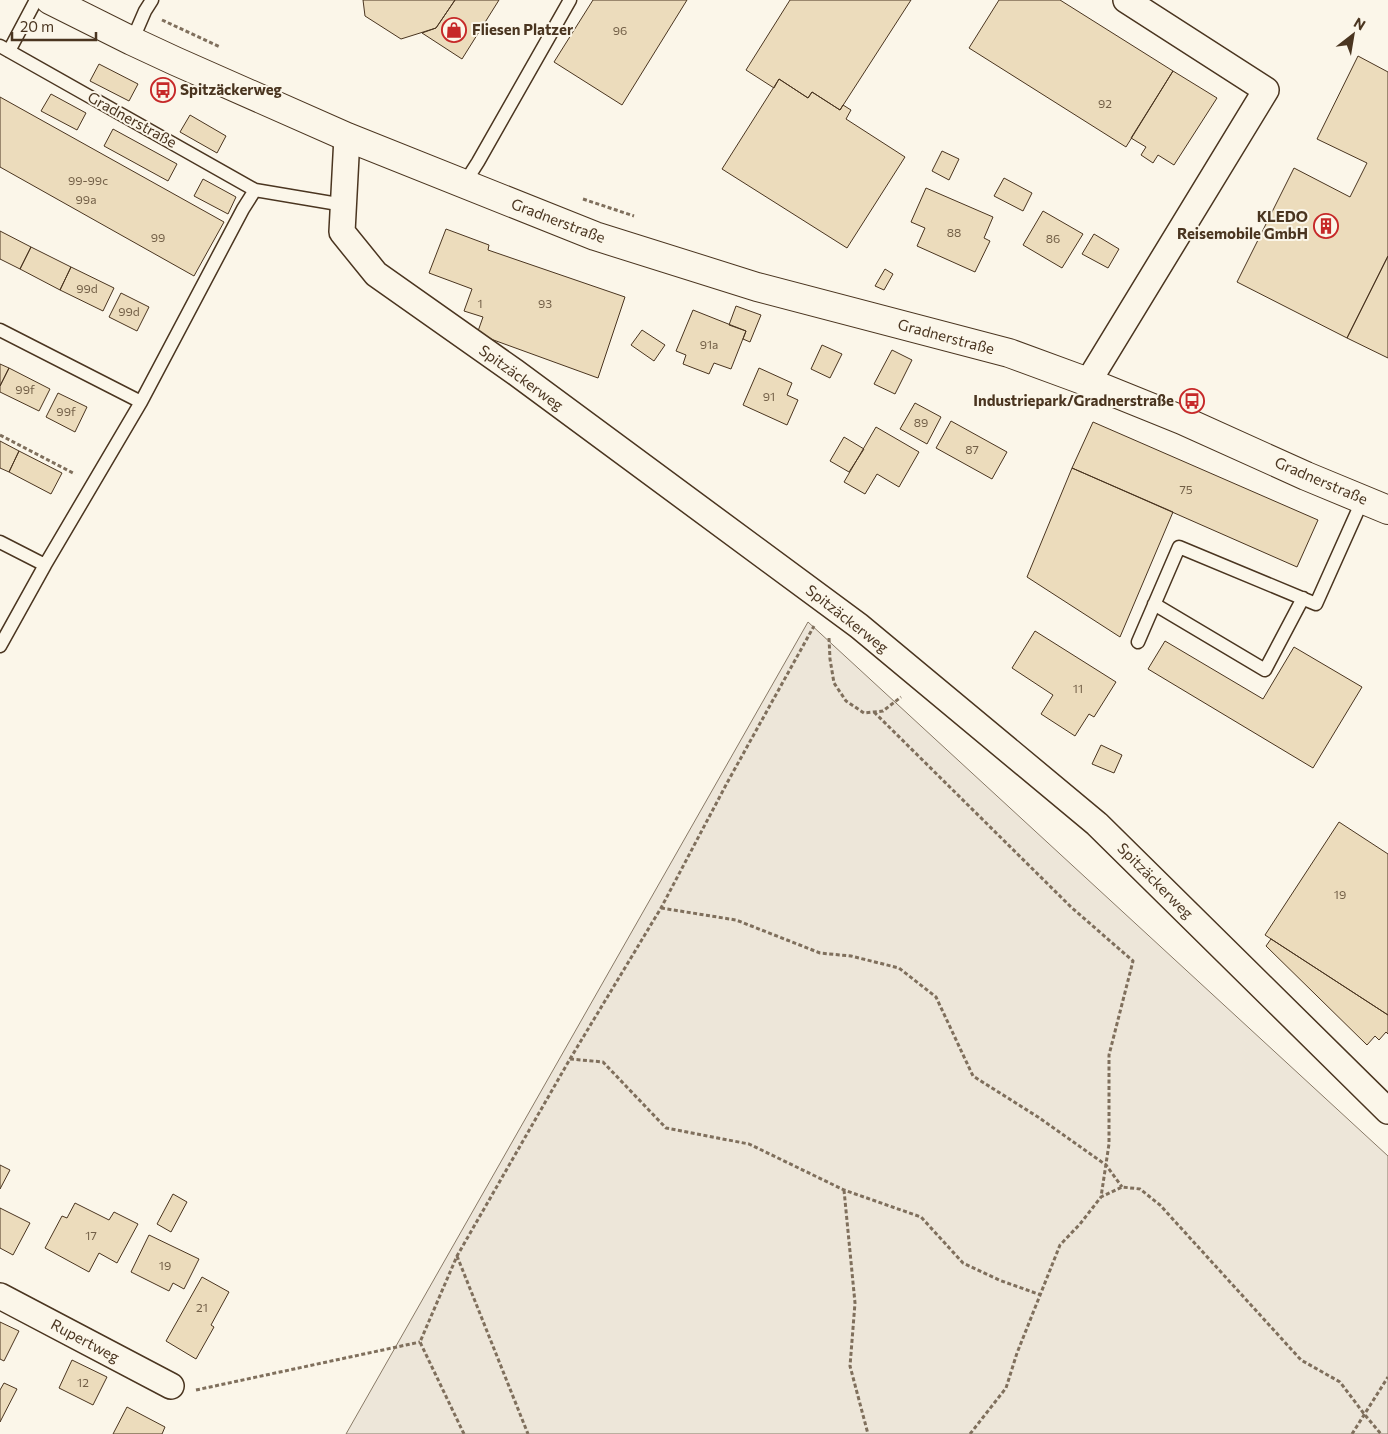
<svg xmlns="http://www.w3.org/2000/svg" width="1388" height="1434" font-family="Commissioner,sans-serif">
  <style>
    .green { fill: #ede6d9; stroke: #887966 }
    .building { fill: #ecdcbc; stroke: #4a3520 }
    .lines { fill: none; stroke-linecap: round; stroke-linejoin: round }
    .service-casing { stroke: #4a3520; stroke-width: 15 }
    .minor-casing { stroke: #4a3520; stroke-width: 28 }
    .secondary-casing { stroke: #4a3520; stroke-width: 30 }
    .path { stroke: #7f6f5c; stroke-width: 3; stroke-dasharray: 4 2.5; stroke-linecap: butt }
    .service { stroke: #fbf6e9; stroke-width: 12 }
    .minor { stroke: #fbf6e9; stroke-width: 25 }
    .secondary { stroke: #fbf6e9; stroke-width: 28 }
    .labels { text-anchor: middle; stroke-width: 4; stroke-linejoin: round; paint-order: stroke }
    .number-label { font-size: 12px; fill: #725f47 }
    .poi-label { font-size: 15px; font-weight: bold; fill: #4a3520; stroke: #fbf6e9; text-anchor: start }
    .street-label { font-size: 15px; fill: #4a3520; stroke: #fbf6e9 }
  </style>
  <rect width="100%" height="100%" fill="#fbf6e9"/>
  <path class="green" d="M808 622 1388 1156V1434H346Z"/>
  <path class="building" d="M363 0H455L436 28 401 39 365 16Z
    M455 0H499L462 59 422 33 436 28Z
    M593 0H687L622 105 554 62Z
    M790 0H911L840 110 812 92 808 98 779 79 774 88 746 70Z
    M999 0H1060L1173 71 1126 147 969 48Z
    M1358 56 1388 72V256L1347 338 1237 282 1294 168 1350 197 1367 163 1317 139Z
    M99 64 138 84 129 101 90 81Z
    M1173 71 1217 98 1174 165 1158 155 1153 163 1141 155 1146 147 1131 138Z
    M779 79 808 98 812 92 840 110 843 105 851 110 846 119 905 157 847 248 722 169Z
    M51 94 86 113 77 130 41 111Z
    M0 97 224 222 194 276 0 167Z
    M190 115 226 136 217 153 180 132Z
    M113 129 177 164 168 181 104 146Z
    M942 151 959 159 949 180 932 171Z
    M1004 178 1032 193 1023 211 994 196Z
    M203 179 236 197 228 214 194 196Z
    M926 188 993 217 984 238 990 241 975 272 917 246 925 228 911 222Z
    M1043 211 1083 234 1062 268 1023 245Z
    M446 229 489 245 488 250 625 297 598 378 477 334 483 317 464 311 472 289 429 273Z
    M0 231 31 247 20 269 0 259Z
    M1094 234 1119 249 1108 268 1082 254Z
    M31 247 71 267 60 290 20 269Z
    M1388 256V358L1347 338Z
    M71 267 114 288 103 311 60 290Z
    M885 269 893 274 884 290 875 286Z
    M121 293 149 307 137 331 109 317Z
    M736 306 761 315 750 342 743 339 746 331 729 325Z
    M693 310 746 331 731 369 714 363 709 374 683 364 686 355 676 351Z
    M642 330 665 345 654 361 631 345Z
    M822 345 842 354 830 378 811 369Z
    M892 350 912 360 895 394 874 384Z
    M0 364 9 368 0 386Z
    M9 368 50 389 39 411 0 392V386Z
    M759 368 792 383 787 395 798 400 787 425 743 405Z
    M58 393 87 407 75 432 46 417Z
    M915 403 941 417 927 444 900 429Z
    M951 421 1007 452 992 479 936 448Z
    M1093 422 1318 520 1297 567 1072 468Z
    M876 427 919 452 899 487 877 474 865 494 844 482Z
    M844 437 864 449 849 472 830 461Z
    M0 441 19 451 9 472 0 468Z
    M19 451 62 473 51 494 9 472Z
    M1072 468 1173 512 1120 637 1027 577Z
    M1035 631 1116 682 1094 717 1089 714 1075 736 1041 714 1053 695 1012 668Z
    M1165 641 1263 699 1294 647 1362 687 1313 768 1148 669Z
    M1101 745 1122 755 1114 773 1092 764Z
    M1339 822 1388 854V1015L1265 935Z
    M1271 939 1388 1015V1034L1386 1032 1379 1040 1375 1036 1367 1045 1266 946Z
    M0 1165 10 1170 0 1189Z
    M173 1194 187 1202 171 1232 157 1224Z
    M75 1203 109 1220 114 1212 138 1224 117 1263 99 1253 89 1272 45 1248 62 1216 67 1218Z
    M0 1208 30 1223 13 1255 0 1248Z
    M149 1235 199 1259 184 1289 173 1283 169 1291 131 1272Z
    M202 1277 229 1292 211 1325 214 1327 196 1359 166 1341Z
    M0 1322 19 1331 4 1361 0 1359Z
    M72 1360 107 1377 93 1405 59 1388Z
    M4 1383 17 1389 0 1422V1390Z
    M127 1407 165 1427 162 1434H113Z"/>
  <g class="lines">
    <defs>
      <path id="service" d="M132 41 145 11 152 0
        M0 46 255 190
        M9 51 36 0
        M464 184 478 162 570 0
        M0 330 141 402
        M0 542 45 565
        M1154 604 1265 670 1303 598
        M1138 642 1179 547 1316 604 1363 499
        M0 646 45 565 141 402 243 209 255 190 344 205"/>
      <path id="minor" d="M347 137 342 232 376 274 515 372 859 626 1097 824 1388 1111
        M1088 382 1266 90 1126 0
        M0 1296 171 1386"/>
      <path id="secondary" d="M50 0 132 41 175 61 347 137 595 236 757 287 1009 353 1088 382 1182 420 1306 476 1388 510"/>
    </defs>
    <use href="#service" class="service-casing"/>
    <use href="#minor" class="minor-casing"/>
    <use href="#secondary" class="secondary-casing"/>
    <path class="path" d="M162 20 220 47
      M583 199 634 216
      M0 435 75 474
      M829 638 830 659 834 683 846 701 864 713 874 712 883 711 901 697
      M874 712 1071 907 1133 961 1109 1055V1144L1101 1197 1122 1187 1140 1189 1160 1205 1301 1360 1340 1382 1365 1415 1381 1434
      M661 908 736 920 820 953 851 956 899 968 936 997 973 1076 1038 1117 1106 1165 1122 1187
      M570 1059 603 1062 666 1128 749 1144 844 1190 921 1217 963 1263 999 1280 1041 1295
      M844 1190 855 1303 850 1366 868 1434
      M457 1256 528 1434
      M196 1390 420 1342
      M464 1434 420 1342 457 1256 570 1059 661 908 727 783 814 626
      M970 1434 1006 1388 1017 1353 1060 1245 1080 1224 1101 1197
      M1352 1434 1388 1377"/>
    <use href="#service" class="service"/>
    <use href="#minor" class="minor"/>
    <use href="#secondary" class="secondary"/>
  </g>
  <defs>
    <symbol id="shop-ring" viewBox="-11 -11 22 22"><circle r="9.5" fill="#fbf6e9" stroke="#c62828" stroke-width="1.5"/><path d="M-5-2.5h2.3a2.7 3.5 0 0 1 5.4 0H5L5.5 6h-11ZM-1.5-2.5h3a1.5 2.3 0 0 0-3 0Z" fill="#c62828"/></symbol>
    <symbol id="bus-ring" viewBox="-11 -11 22 22"><circle r="9.5" fill="#fbf6e9" stroke="#c62828" stroke-width="1.5"/><path d="M-5-6H5V4H4V6H2V4H-2V6H-4V4H-5ZM-3.5-4V0h7V-4ZM-3.5 1.2v1.5H-2V1.2ZM2 1.2v1.5H3.5V1.2Z" fill="#c62828"/></symbol>
    <symbol id="building-ring" viewBox="-11 -11 22 22"><circle r="9.5" fill="#fbf6e9" stroke="#c62828" stroke-width="1.5"/><path d="M-4-6H4V6H1V3H-1V6H-4ZM-2.5-4.3h1.7v1.8h-1.7ZM.8-4.3h1.7v1.8H.8ZM-2.5-1h1.7V.8h-1.7ZM.8-1h1.7V.8H.8Z" fill="#c62828"/></symbol>
  </defs>
  <g fill-rule="evenodd">
    <use href="#shop-ring" x="440" y="16" width="28" height="28"/>
    <use href="#bus-ring" x="149" y="76" width="28" height="28"/>
    <use href="#building-ring" x="1312" y="212" width="28" height="28"/>
    <use href="#bus-ring" x="1178" y="387" width="28" height="28"/>
  </g>
  <g class="labels">
    <g class="number-label">
      <text x="620" y="35">96</text>
      <text x="1105" y="108">92</text>
      <text x="88" y="185">99-99c</text>
      <text x="86" y="204">99a</text>
      <text x="954" y="237">88</text>
      <text x="158" y="242">99</text>
      <text x="1053" y="243">86</text>
      <text x="87" y="293">99d</text>
      <text x="480" y="308">1</text>
      <text x="545" y="308">93</text>
      <text x="129" y="316">99d</text>
      <text x="709" y="349">91a</text>
      <text x="25" y="394">99f</text>
      <text x="769" y="401">91</text>
      <text x="66" y="416">99f</text>
      <text x="921" y="427">89</text>
      <text x="972" y="454">87</text>
      <text x="1186" y="494">75</text>
      <text x="1078" y="693">11</text>
      <text x="1340" y="899">19</text>
      <text x="91" y="1240">17</text>
      <text x="165" y="1270">19</text>
      <text x="202" y="1312">21</text>
      <text x="83" y="1387">12</text>
    </g>
    <g class="poi-label">
      <text x="472" y="35">Fliesen Platzer</text>
      <text x="180" y="95">Spitzäckerweg</text>
      <text x="1308" y="222" text-anchor="end">KLEDO<tspan x="1308" dy="17">Reisemobile GmbH</tspan></text>
      <text x="1174" y="406" text-anchor="end">Industriepark/Gradnerstraße</text>
    </g>
    <g class="street-label">
      <text transform="translate(132 120) rotate(29)" y="5">Gradnerstraße</text>
      <text transform="translate(558 221) rotate(21)" y="5">Gradnerstraße</text>
      <text transform="translate(946 337) rotate(15)" y="5">Gradnerstraße</text>
      <text transform="translate(521 378) rotate(36)" y="5">Spitzäckerweg</text>
      <text transform="translate(1321 481) rotate(23)" y="5">Gradnerstraße</text>
      <text transform="translate(847 619) rotate(38)" y="5">Spitzäckerweg</text>
      <text transform="translate(1155 881) rotate(45)" y="5">Spitzäckerweg</text>
      <text transform="translate(85 1341) rotate(28)" y="5">Rupertweg</text>
    </g>
  </g>
  <g transform="translate(1353 35) rotate(31)" stroke="#fbf6e9" stroke-width="4" paint-order="stroke">
  <path d="M0-4L9 19L0 12L-9 19Z" fill="#4a3520"/>
  <text y="-8" font-size="14" font-weight="bold" text-anchor="middle" fill="#4a3520">N</text>
  </g>
  <path d="M12 32v8h84v-8" fill="none" stroke="#4a3520" stroke-width="2.5"/>
  <text x="20" y="32" font-size="15" fill="#4a3520" stroke="#fbf6e9" stroke-width="4" paint-order="stroke">20 m</text>
</svg>
